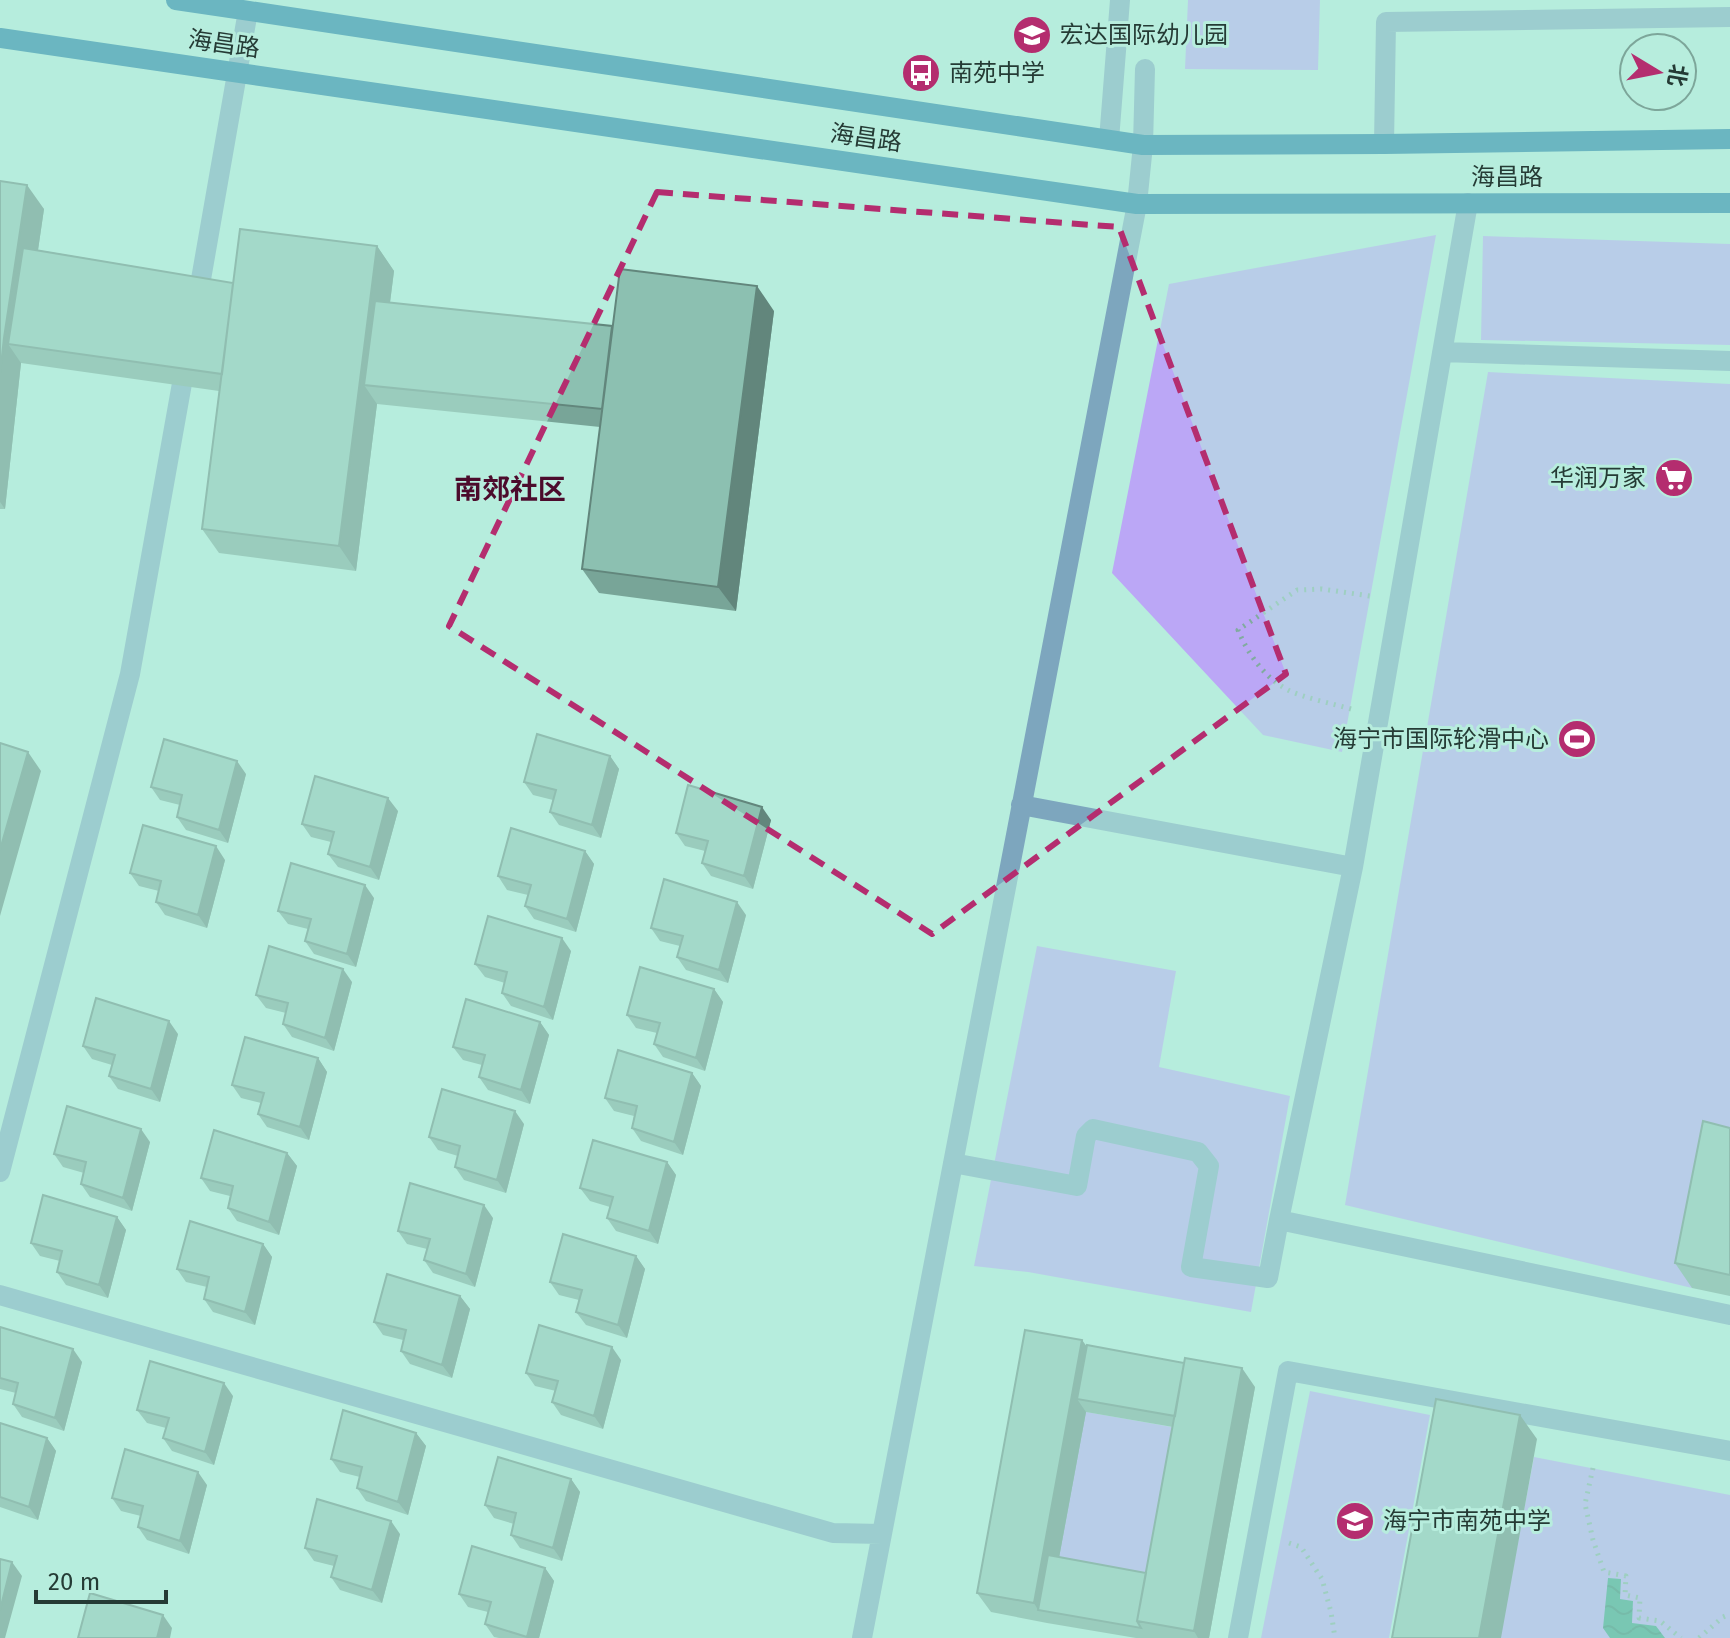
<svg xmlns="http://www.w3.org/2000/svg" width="1730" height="1638" font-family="'Fira Sans','Noto Sans SC',sans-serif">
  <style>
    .green { fill: #bba7f6 }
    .water { fill: url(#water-waves) }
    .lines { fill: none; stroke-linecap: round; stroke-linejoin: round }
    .path { stroke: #81ab9f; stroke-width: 5; stroke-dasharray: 2 6; stroke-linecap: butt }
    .minor { stroke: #7da6be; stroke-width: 20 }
    .major { stroke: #10739f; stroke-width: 20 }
    .wall { fill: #78a598; fill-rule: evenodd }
    .shaded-wall { fill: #62867c }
    .building { fill: #8cc0b1; stroke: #62867c; stroke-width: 2 }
    .marked { fill: none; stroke: #b42d6f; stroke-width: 6; stroke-dasharray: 16 10; stroke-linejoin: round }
    .labels { text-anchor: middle; stroke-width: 6; stroke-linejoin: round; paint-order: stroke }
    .poi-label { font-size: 24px; fill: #253b35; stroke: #b7eddd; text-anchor: start }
    .street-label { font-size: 24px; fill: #253b35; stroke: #b7eddd }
    .quarter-label { font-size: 28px; font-weight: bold; fill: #4c0b2c; stroke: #b7eddd }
  </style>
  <defs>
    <pattern id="water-waves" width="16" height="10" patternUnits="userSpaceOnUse" patternTransform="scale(2)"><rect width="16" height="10" fill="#309982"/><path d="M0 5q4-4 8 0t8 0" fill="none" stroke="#297e6b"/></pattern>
  </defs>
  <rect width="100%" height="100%" fill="#b7eddd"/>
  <path class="green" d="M1188 0H1320L1318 70 1185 69Z
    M1436 235 1342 752 1263 735 1112 573 1169 284Z
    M1483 236 1730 244V345L1481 340Z
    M1488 372 1730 384V1148L1720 1147 1692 1288 1345 1205Z
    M1037 946 1176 971 1159 1067 1290 1096 1251 1312 1028 1272 974 1266Z
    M1310 1391 1430 1415 1389 1638H1261Z
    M1081 1411 1189 1430 1162 1588 1054 1568Z
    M1534 1457 1730 1495V1638H1500Z"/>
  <path class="water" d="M1608 1578 1621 1579 1620 1599 1633 1601 1632 1623 1656 1626 1665 1638H1610L1603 1628Z"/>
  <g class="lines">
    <path class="path" d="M1351 709C1334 704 1305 698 1290 691 1265 679 1248 654 1238 630L1297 590 1322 589 1370 596
      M1593 1468 1585 1504 1593 1540 1604 1572 1626 1576 1625 1595 1640 1598 1639 1618 1660 1621 1681 1638
      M1289 1543 1301 1547 1322 1579 1331 1612 1335 1638
      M1699 1638 1723 1617 1730 1614"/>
    <path class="minor" d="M1109 140 1120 0
      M1384 144 1386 22 1730 17
      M197 302 248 11
      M1442 352 1730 361
      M1021 805 1353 867 1279 1220
      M1353 867 1468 203
      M953 1163 1077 1186 1086 1136 1093 1129 1198 1152 1209 1166 1191 1267 1268 1278 1279 1220 1730 1315
      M0 1172 130 674 186 361
      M0 1295 833 1533 882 1534
      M862 1638 1137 204 1143 145 1145 69
      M1238 1638 1288 1371 1730 1451"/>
    <path class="major" d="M176 0 1143 145 1384 144 1730 139
      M0 38 1137 204 1730 203"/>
  </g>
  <path class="wall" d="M0 181 44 209 38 250 233 283 377 246 394 271 390 303 612 326 774 311 736 611 599 593 582 569 600 427 377 404 356 571 219 553 202 529 219 391 21 363 5 509H0Z
    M610 756 619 769 601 838 559 825 550 812 553 800 533 795 524 782Z
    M246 774 228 843 186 830 177 817 180 805 160 800 151 787Z
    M398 811 379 880 338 867 328 854 331 842 311 837 302 824Z
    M771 820 753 889 711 876 702 863 705 851 685 846 676 833Z
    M585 851 594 864 576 932 534 919 525 906 528 895 507 890 498 876Z
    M225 860 207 928 165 915 156 902 159 891 139 886 130 873Z
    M374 898 356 967 314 954 305 941 308 929 288 924 278 911Z
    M746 915 728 983 686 970 677 957 680 946 660 941 651 928Z
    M571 951 553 1020 511 1006 502 993 505 983 485 977 475 964Z
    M352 982 334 1051 292 1037 283 1024 286 1013 266 1008 256 995Z
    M714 989 723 1002 705 1071 663 1057 654 1044 657 1033 636 1028 627 1015Z
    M540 1022 549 1035 530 1104 488 1090 479 1077 482 1065 463 1060 453 1047Z
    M178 1034 160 1102 118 1089 109 1076 112 1065 92 1059 83 1046Z
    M318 1058 327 1072 309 1140 267 1127 258 1114 261 1103 241 1098 232 1085Z
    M692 1073 701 1086 683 1155 641 1141 632 1128 634 1116 614 1111 605 1098Z
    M524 1124 506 1193 464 1180 455 1167 458 1156 438 1150 429 1137Z
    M1730 1128V1296L1692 1288 1675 1263Z
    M150 1142 132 1211 90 1197 81 1184 84 1173 63 1167 54 1154Z
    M287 1153 297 1166 279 1235 237 1221 228 1208 230 1196 210 1191 201 1178Z
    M667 1162 676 1175 658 1244 616 1231 607 1218 610 1207 590 1201 580 1188Z
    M117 1217 126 1230 108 1298 66 1285 57 1272 60 1261 40 1256 31 1243Z
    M493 1218 475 1287 433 1273 424 1260 427 1249 407 1244 398 1231Z
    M263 1244 272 1257 255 1325 213 1312 204 1299 207 1287 186 1282 177 1269Z
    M636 1256 645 1269 627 1338 586 1325 576 1312 579 1300 559 1295 550 1282Z
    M460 1296 470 1309 452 1378 410 1364 401 1351 403 1340 383 1335 374 1322Z
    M0 1327 82 1362 64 1431 22 1417 13 1404 16 1393 0 1389Z
    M1086 1346 1255 1387 1209 1638H1136L1047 1623 991 1612 977 1593ZM1086 1412 1173 1427 1146 1573 1059 1558Z
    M621 1360 603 1429 561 1415 552 1402 556 1391 535 1386 526 1373Z
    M233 1396 214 1465 172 1451 163 1438 166 1428 147 1423 137 1410Z
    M0 1423 47 1438 56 1451 38 1520 0 1507Z
    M416 1433 426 1446 408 1515 366 1501 357 1488 360 1477 340 1472 331 1459Z
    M571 1479 580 1492 562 1561 520 1548 511 1535 514 1524 494 1518 485 1505Z
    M207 1485 189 1554 147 1540 138 1527 141 1516 121 1511 112 1498Z
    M400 1534 382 1603 340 1590 331 1577 334 1566 314 1561 305 1548Z
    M545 1568 554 1581 539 1638H499L494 1637 485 1624 488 1612 468 1607 459 1594Z"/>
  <path class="shaded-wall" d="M27 185 44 209 24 346 8 344 21 363 5 509 0 502V374L4 338Z
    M377 246 394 271 379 387 364 385 377 404 356 571 339 546Z
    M757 286 774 311 736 611 718 587Z
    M28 752 41 771 0 916V850Z
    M610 756 619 769 601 838 592 825Z
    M237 761 246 774 228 843 219 830Z
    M388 798 398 811 379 880 370 867Z
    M762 807 771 820 753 889 744 876Z
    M216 846 225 860 207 928 198 915Z
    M585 851 594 864 576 932 567 919Z
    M365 885 374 898 356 967 347 954Z
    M737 902 746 915 728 983 719 970Z
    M562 938 571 951 553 1020 544 1007Z
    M343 969 352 982 334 1051 325 1038Z
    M714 989 723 1002 705 1071 696 1058Z
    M169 1021 178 1034 160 1102 151 1089Z
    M540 1022 549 1035 530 1104 521 1090Z
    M318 1058 327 1072 309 1140 300 1127Z
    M692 1073 701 1086 683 1155 674 1142Z
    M515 1111 524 1124 506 1193 497 1180Z
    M141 1129 150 1142 132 1211 123 1198Z
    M287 1153 297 1166 279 1235 269 1222Z
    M667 1162 676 1175 658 1244 649 1231Z
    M484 1205 493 1218 475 1287 466 1274Z
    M117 1217 126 1230 108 1298 99 1285Z
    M263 1244 272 1257 255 1325 245 1312Z
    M636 1256 645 1269 627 1338 618 1325Z
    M460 1296 470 1309 452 1378 442 1365Z
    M1082 1340 1096 1359 1077 1399 1086 1412 1049 1612 1038 1610 1034 1603Z
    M612 1347 621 1360 603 1429 594 1416Z
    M73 1349 82 1362 64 1431 55 1418Z
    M1242 1368 1255 1387 1209 1638H1198L1194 1631Z
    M224 1383 233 1396 214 1465 205 1452Z
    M1520 1415 1537 1439 1501 1638H1479Z
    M416 1433 426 1446 408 1515 398 1502Z
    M47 1438 56 1451 38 1520 29 1507Z
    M198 1472 207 1485 189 1554 180 1541Z
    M571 1479 580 1492 562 1561 553 1548Z
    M391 1521 400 1534 382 1603 372 1590Z
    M12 1562 22 1576 5 1638H0V1610Z
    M545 1568 554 1581 539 1638H528L527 1637Z
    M163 1615 172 1628 170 1638H157Z"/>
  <path class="building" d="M0 181 27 185 4 338 0 374Z
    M240 229 377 246 339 546 202 529Z
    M23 248 233 283 222 374 8 344Z
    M620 269 757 286 718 587 582 569Z
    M375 301 612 326 602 409 364 385Z
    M537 734 610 756 592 825 550 812 556 790 524 782Z
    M164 739 237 761 219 830 177 817 182 795 151 787Z
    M0 743 28 752 0 850Z
    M315 776 388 798 370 867 328 854 334 832 302 824Z
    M688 785 762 807 744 876 702 863 708 841 676 833Z
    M143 825 216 846 198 915 156 902 161 881 130 873Z
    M511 828 585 851 567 919 525 906 531 885 498 876Z
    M291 863 365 885 347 954 305 941 311 919 278 911Z
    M664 879 737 902 719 970 677 957 683 936 651 928Z
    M488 916 562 938 544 1007 502 993 507 972 475 964Z
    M269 946 343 969 325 1038 283 1024 288 1003 256 995Z
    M640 967 714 989 696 1058 654 1044 660 1023 627 1015Z
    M96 998 169 1021 151 1089 109 1076 115 1055 83 1046Z
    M466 999 540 1022 521 1090 479 1077 485 1055 453 1047Z
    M245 1037 318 1058 300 1127 258 1114 264 1093 232 1085Z
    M618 1050 692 1073 674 1142 632 1128 637 1106 605 1098Z
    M442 1089 515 1111 497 1180 455 1167 460 1146 429 1137Z
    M67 1106 141 1129 123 1198 81 1184 86 1162 54 1154Z
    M1703 1121 1730 1128V1275L1675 1263Z
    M214 1130 287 1153 269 1222 228 1208 233 1186 201 1178Z
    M593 1140 667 1162 649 1231 607 1218 613 1197 580 1188Z
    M410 1183 484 1205 466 1274 424 1260 430 1239 398 1231Z
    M43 1195 117 1217 99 1285 57 1272 62 1251 31 1243Z
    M190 1221 263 1244 245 1312 204 1299 209 1277 177 1269Z
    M563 1234 636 1256 618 1325 576 1312 582 1290 550 1282Z
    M387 1274 460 1296 442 1365 401 1351 406 1330 374 1322Z
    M539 1325 612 1347 594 1416 552 1402 558 1381 526 1373Z
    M0 1327 73 1349 55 1418 13 1404 18 1383 0 1378Z
    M1025 1330 1082 1340 1034 1603 977 1593Z
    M1087 1345 1184 1363 1175 1416 1077 1399Z
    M1185 1358 1242 1368 1194 1631 1137 1621Z
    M150 1361 224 1383 205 1452 163 1438 169 1418 137 1410Z
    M1436 1399 1520 1415 1479 1638H1392Z
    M343 1410 416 1433 398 1502 357 1488 362 1467 331 1459Z
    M0 1423 47 1438 29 1507 0 1497Z
    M125 1449 198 1472 180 1541 138 1527 143 1506 112 1498Z
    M498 1457 571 1479 553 1548 511 1535 516 1513 485 1505Z
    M317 1499 391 1521 372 1590 331 1577 337 1556 305 1548Z
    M472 1546 545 1568 527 1637 485 1624 491 1602 459 1594Z
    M1048 1555 1146 1573 1137 1621 1141 1628 1038 1610Z
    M0 1559 12 1562 0 1610Z
    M90 1593 163 1615 157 1638H78Z"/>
  <path d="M0 0H1730V1638H0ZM657 192 1119 227 1286 674 932 934 449 626Z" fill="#b7eddd" fill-opacity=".55" fill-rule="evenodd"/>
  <path class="marked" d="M657 192 1119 227 1286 674 932 934 449 626Z"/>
  <defs>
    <symbol id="school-disc" viewBox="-11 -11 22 22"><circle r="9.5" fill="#b42d6f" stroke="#b7eddd"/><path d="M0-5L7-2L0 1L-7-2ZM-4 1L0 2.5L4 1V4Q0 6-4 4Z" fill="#fff"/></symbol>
    <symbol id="bus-disc" viewBox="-11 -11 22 22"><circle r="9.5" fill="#b42d6f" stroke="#b7eddd"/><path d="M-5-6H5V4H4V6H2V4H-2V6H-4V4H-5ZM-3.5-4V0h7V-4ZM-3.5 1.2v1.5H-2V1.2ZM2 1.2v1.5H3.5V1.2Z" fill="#fff"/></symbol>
    <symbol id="supermarket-disc" viewBox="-11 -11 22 22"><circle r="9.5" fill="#b42d6f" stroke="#b7eddd"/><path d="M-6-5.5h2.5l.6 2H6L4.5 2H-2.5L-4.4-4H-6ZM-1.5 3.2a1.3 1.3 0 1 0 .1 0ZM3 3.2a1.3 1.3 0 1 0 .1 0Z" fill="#fff"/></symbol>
    <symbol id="stadium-disc" viewBox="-11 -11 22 22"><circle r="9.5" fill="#b42d6f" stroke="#b7eddd"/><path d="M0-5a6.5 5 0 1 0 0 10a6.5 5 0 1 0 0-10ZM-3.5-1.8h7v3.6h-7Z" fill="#fff"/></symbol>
  </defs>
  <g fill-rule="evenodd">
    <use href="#school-disc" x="1010" y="13" width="44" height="44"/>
    <use href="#bus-disc" x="899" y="51" width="44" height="44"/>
    <use href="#supermarket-disc" x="1652" y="456" width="44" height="44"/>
    <use href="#stadium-disc" x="1555" y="717" width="44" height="44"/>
    <use href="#school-disc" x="1333" y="1499" width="44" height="44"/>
  </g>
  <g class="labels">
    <g class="poi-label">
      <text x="1060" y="43">宏达国际幼儿园</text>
      <text x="949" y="81">南苑中学</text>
      <text x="1646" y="486" text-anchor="end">华润万家</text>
      <text x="1549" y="747" text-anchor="end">海宁市国际轮滑中心</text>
      <text x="1383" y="1529">海宁市南苑中学</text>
    </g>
    <g class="street-label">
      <text transform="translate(224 44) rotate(8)" y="8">海昌路</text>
      <text transform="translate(866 138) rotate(8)" y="8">海昌路</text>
      <text x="1507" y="185">海昌路</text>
    </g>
    <g class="quarter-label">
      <text x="510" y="499">南郊社区</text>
    </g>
  </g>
  <g transform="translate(1658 72) rotate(100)"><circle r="38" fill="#b7eddd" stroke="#7da69a" stroke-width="2"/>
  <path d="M0-6L14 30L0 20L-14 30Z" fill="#b42d6f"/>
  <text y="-12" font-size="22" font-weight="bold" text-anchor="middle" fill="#253b35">北</text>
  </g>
  <path d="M36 1590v12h130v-12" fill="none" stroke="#253b35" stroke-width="4"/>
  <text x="48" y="1590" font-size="24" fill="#253b35" stroke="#b7eddd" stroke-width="6" paint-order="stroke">20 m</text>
</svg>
